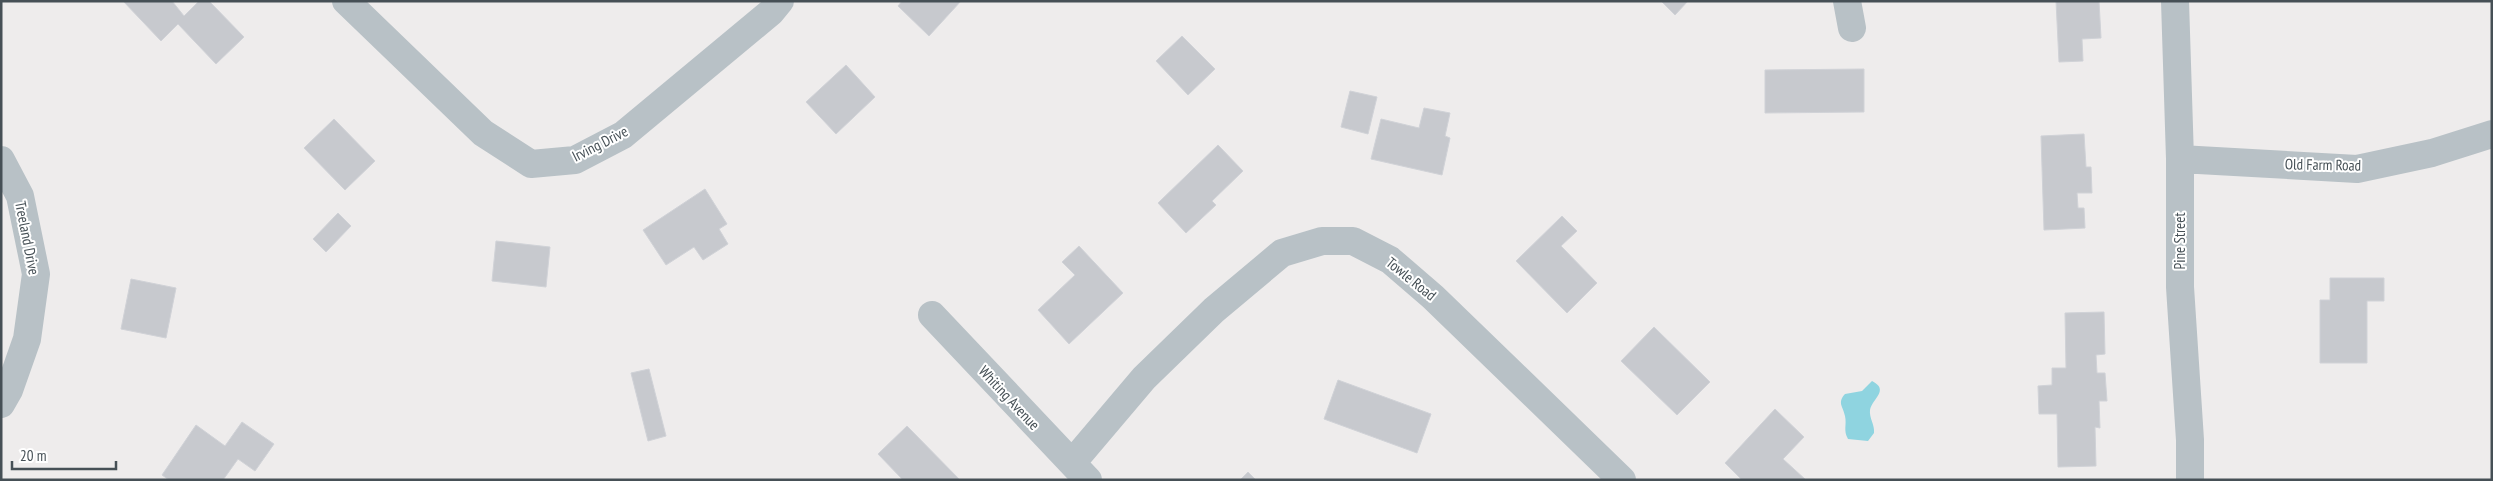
<svg xmlns="http://www.w3.org/2000/svg" width="2493" height="481" font-family="'PT Sans Narrow',sans-serif">
  <style>
    .water { fill: #8fd4e0 }
    .building { fill: #c7c9ce; stroke: #d0d2d7 }
    .lines { fill: none; stroke-linecap: round; stroke-linejoin: round }
    .minor { stroke: #b8c1c6; stroke-width: 28 }
    .labels { text-anchor: middle; stroke-width: 4; stroke-linejoin: round; paint-order: stroke }
    .street-label { font-size: 15px; fill: #465056; stroke: #fff }
  </style>
  <rect width="100%" height="100%" fill="#eeecec"/>
  <path class="water" d="M1872 381C1890 390 1872 399 1870 410 1869 418 1875 425 1874 433L1868 441 1848 439C1843 430 1847 425 1845 416 1843 406 1837 403 1845 394L1862 391Z"/>
  <path class="building" d="M123 1H172L184 16 199 1H209L244 37 216 64 178 24 161 41Z
    M902 1H961L929 36 898 6Z
    M1661 1H1688L1675 15Z
    M2056 1H2099L2101 38 2082 39 2083 61 2059 62Z
    M1182 36 1215 69 1188 95 1156 61Z
    M846 65 875 97 836 134 806 102Z
    M1864 69V112L1765 113V70Z
    M1350 91 1377 97 1368 134 1341 127Z
    M1424 108 1450 113 1445 136 1450 138 1442 175 1371 159 1381 119 1419 128Z
    M334 119 375 161 345 190 304 148Z
    M2084 134 2086 167H2091L2092 193H2077L2078 208H2084L2085 228 2044 230 2041 136Z
    M1218 145 1243 171 1212 201 1216 205 1186 233 1158 203Z
    M705 189 727 224 719 229 728 244 703 260 694 247 666 265 643 230Z
    M338 213 351 226 326 252 313 239Z
    M1562 216 1577 231 1561 246 1597 283 1567 313 1516 261Z
    M496 241 550 247 546 287 492 281Z
    M1079 246 1123 293 1069 344 1038 310 1075 275 1062 262Z
    M2330 278H2384V301H2367V363H2320V300H2330Z
    M131 279 176 288 166 338 121 329Z
    M2104 312 2105 354 2096 355 2097 373H2105L2107 401H2099L2100 428 2095 427 2096 466 2058 467 2057 414H2039L2038 386 2052 385V368H2066L2065 313Z
    M1654 327 1710 382 1677 415 1621 361Z
    M649 369 666 436 648 441 631 373Z
    M1338 380 1431 414 1417 453 1324 419Z
    M1775 409 1804 437 1783 459 1806 480H1742L1725 463Z
    M242 422 274 444 255 471 238 459 223 480H169L162 475 196 425 225 446Z
    M907 426 960 480H903L878 454Z
    M1248 472 1256 480H1240Z"/>
  <g class="lines">
    <path class="minor" d="M346 1 483 133 531 164 575 160 623 135 771 12 780 1
      M1847 1 1852 28
      M2175 1 2180 159V287L2190 440V480
      M2180 159 2357 169 2432 153 2492 134
      M1 160 20 196 36 274 27 339 9 390 1 404
      M932 315 1088 480
      M1072 463 1144 378 1214 310 1282 253 1322 241H1353L1390 260 1433 297 1622 480"/>
  </g>
  <g class="labels">
    <g class="street-label">
      <text transform="translate(600 144) rotate(-27)" y="5">Irving Drive</text>
      <text transform="translate(2323 165) rotate(1)" y="5">Old Farm Road</text>
      <text transform="translate(27 238) rotate(79)" y="5">Treeland Drive</text>
      <text transform="translate(2180 241) rotate(-90)" y="5">Pine Street</text>
      <text transform="translate(1411 279) rotate(39)" y="5">Towle Road</text>
      <text transform="translate(1009 398) rotate(47)" y="5">Whiting Avenue</text>
    </g>
  </g>
  <rect width="2493" height="481" fill="none" stroke="#465056" stroke-width="5"/>
  <path d="M12 461v8h104v-8" fill="none" stroke="#465056" stroke-width="2.5"/>
  <text x="20" y="461" font-size="15" fill="#465056" stroke="#ffffff" stroke-width="4" paint-order="stroke">20 m</text>
</svg>
